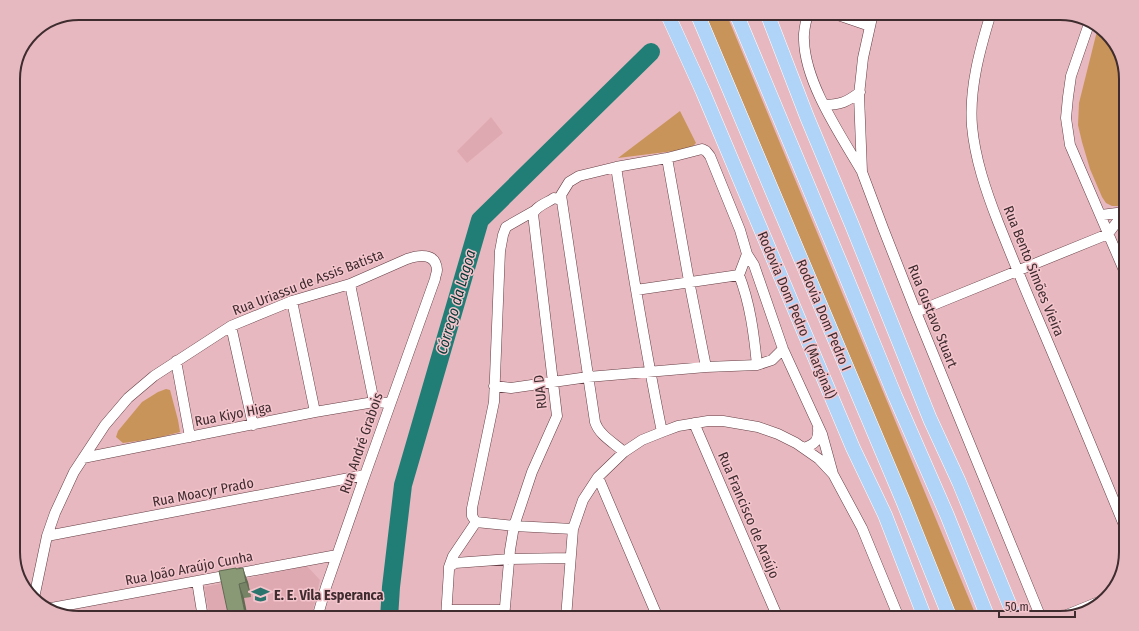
<svg xmlns="http://www.w3.org/2000/svg" width="1139" height="631" font-family="'Fira Sans Condensed',sans-serif">
  <style>
    .built { fill: #dfa9b2 }
    .green { fill: #c99459 }
    .lines { fill: none; stroke-linecap: round; stroke-linejoin: round }
    .river { stroke: #207e77; stroke-width: 18 }
    .minor-casing { stroke: #653e45; stroke-width: 11 }
    .highway-casing { stroke: #fff; stroke-width: 15 }
    .minor { stroke: #fff; stroke-width: 10 }
    .highway { stroke: #b0d4f7; stroke-width: 14 }
    .wall { fill: #768465 }
    .shaded-wall { fill: #606b52 }
    .building { fill: #899975; stroke: #606b52 }
    .labels { text-anchor: middle; stroke-width: 3; stroke-linejoin: round; paint-order: stroke }
    .street-label { font-size: 14px; fill: #3e2c2f; stroke: #f4c5cc }
    .poi-label { font-size: 14px; font-weight: bold; fill: #3e2c2f; stroke: #f4c5cc; text-anchor: start }
    .water-label { font-size: 15px; font-style: italic; fill: #003835; stroke: #f4c5cc }
    .rim { fill: none; stroke: #3e2c2f; stroke-width: 2 }
  </style>
  <rect width="100%" height="100%" fill="#e7b8bf"/>
  <path class="built" d="M491 117 503 133 467 163 457 151Z
    M307 566 320 580 311 618H210L204 587Z"/>
  <path class="green" d="M705 13H726L977 618H958L873 411Z
    M1098 27 1117 46 1126 75V202L1118 206H1112L1106 203 1102 197 1090 169 1082 142 1078 125 1079 103Z
    M680 111 696 143 690 149 618 158Z
    M166 389 170 390 178 420 180 432 153 439 123 443 116 437 118 431 142 402 158 392Z"/>
  <g class="lines">
    <path class="river" d="M389 618 391 587 403 485 480 220 651 52"/>
    <defs>
      <path id="minor" d="M808 13C806 22 803 31 804 40 805 83 840 134 861 170
        M832 13 870 26
        M873 13 863 58 859 95 862 172 883 228 916 312 1041 618
        M991 13C980 49 969 88 972 126 975 159 986 191 998 222 1010 252 1022 282 1035 312 1066 384 1096 457 1126 530
        M1090 21 1071 76 1068 97 1066 118 1070 145 1126 275
        M824 105C840 105 847 102 860 92
        M667 158 689 281 706 367
        M616 167C630 256 644 344 662 432
        M1101 215 1125 212
        M747 254 739 275C750 303 754 334 757 365
        M350 284 374 402
        M636 290 739 275
        M292 301 315 412
        M916 312 1108 234 1126 210
        M231 326 253 425
        M176 361 190 437
        M494 386 511 388 588 377 706 367 757 365 772 360 783 349
        M694 423 778 618
        M804 448C815 444 819 441 818 428
        M624 452C614 443 599 435 595 422L561 195 569 182 579 176 616 167 667 158 702 149 706 151 710 156 740 230 747 254 754 265 783 349 822 434 833 474
        M83 458 315 412 374 402 389 403
        M598 477 658 618
        M476 522 472 516V508L494 402 500 251 503 235 506 227 534 211
        M476 522 514 526 573 529
        M47 536 365 475
        M449 567 453 556 476 522
        M197 581 203 618
        M34 598 47 536 55 513 74 472 105 425 128 398 154 376 231 326 292 301 350 284 407 259C418 255 436 252 437 270 437 273 435 276 435 279L365 475 326 587 317 618
        M46 609 337 555
        M447 610H505
        M446 618 449 570V567L455 563 510 559 570 558
        M504 618 510 550 514 526 532 472 557 416 533 214C536 206 547 203 554 198L561 200
        M566 618 573 529 583 500 598 477 624 452 642 440 662 432 678 426 708 421H723L758 427 778 434 796 443 819 459 833 474 862 528 899 618
        M1059 618 1101 601"/>
      <path id="highway" d="M667 13 703 92 853 448 885 515 925 618
        M697 13 903 501 950 618
        M736 13 845 274 895 396 947 515 988 618
        M767 13 807 117 852 225 930 419 959 482 1015 618"/>
    </defs>
    <use href="#minor" class="minor-casing"/>
    <use href="#highway" class="highway-casing"/>
    <use href="#minor" class="minor"/>
    <use href="#highway" class="highway"/>
  </g>
  <path class="wall" d="M237 569 248 582 251 597 244 598 229 618Z"/>
  <path class="shaded-wall" d="M243 568 248 582 251 597 246 582Z
    M239 584 244 598 248 618H246Z"/>
  <path class="building" d="M236 568V569L243 568 246 582 239 584 246 618H229L219 571Z"/>
  <defs>
    <symbol id="school-bare" viewBox="-9 -9 18 18"><path d="M0-5L7-2L0 1L-7-2ZM-4 1L0 2.5L4 1V4Q0 6-4 4Z" fill="#2b736d" stroke="#f4c5cc" stroke-width="2.5" paint-order="stroke"/></symbol>
  </defs>
  <g fill-rule="evenodd">
    <use href="#school-bare" x="248" y="582" width="25" height="25"/>
  </g>
  <g class="labels">
    <g class="street-label">
      <text transform="translate(1034 271) rotate(68)" y="5">Rua Bento Simões Vieira</text>
      <text transform="translate(308 282) rotate(-21)" y="5">Rua Uriassu de Assis Batista</text>
      <text transform="translate(797 315) rotate(67)" y="5">Rodovia Dom Pedro I (Marginal)</text>
      <text transform="translate(824 315) rotate(67)" y="5">Rodovia Dom Pedro I</text>
      <text transform="translate(933 316) rotate(68)" y="5">Rua Gustavo Stuart</text>
      <text transform="translate(540 392) rotate(-96)" y="5">RUA D</text>
      <text transform="translate(233 414) rotate(-11)" y="5">Rua Kiyo Higa</text>
      <text transform="translate(361 443) rotate(-71)" y="5">Rua André Grabois</text>
      <text transform="translate(203 492) rotate(-11)" y="5">Rua Moacyr Prado</text>
      <text transform="translate(749 515) rotate(67)" y="5">Rua Francisco de Araújo</text>
      <text transform="translate(189 568) rotate(-11)" y="5">Rua João Araújo Cunha</text>
    </g>
    <g class="poi-label">
      <text x="274" y="600">E. E. Vila Esperanca</text>
    </g>
    <g class="water-label">
      <text transform="translate(456 302) rotate(-74)" y="5">Córrego da Lagoa</text>
    </g>
  </g>
  <path d="M0 0H1139V631H0ZM79 20H1060A59 59 0 0 1 1119 79V552A59 59 0 0 1 1060 611H79A59 59 0 0 1 20 552V79A59 59 0 0 1 79 20Z" fill="#e5b9bf" fill-rule="evenodd"/>
  <path class="rim" d="M79 20H1060A59 59 0 0 1 1119 79V552A59 59 0 0 1 1060 611H79A59 59 0 0 1 20 552V79A59 59 0 0 1 79 20Z"/>
  <path d="M999 611v6h76v-6" fill="none" stroke="#3e2c2f" stroke-width="2"/>
  <text x="1005" y="611" font-size="12" fill="#3e2c2f" stroke="#f4c5cc" stroke-width="3" paint-order="stroke">50 m</text>
</svg>
